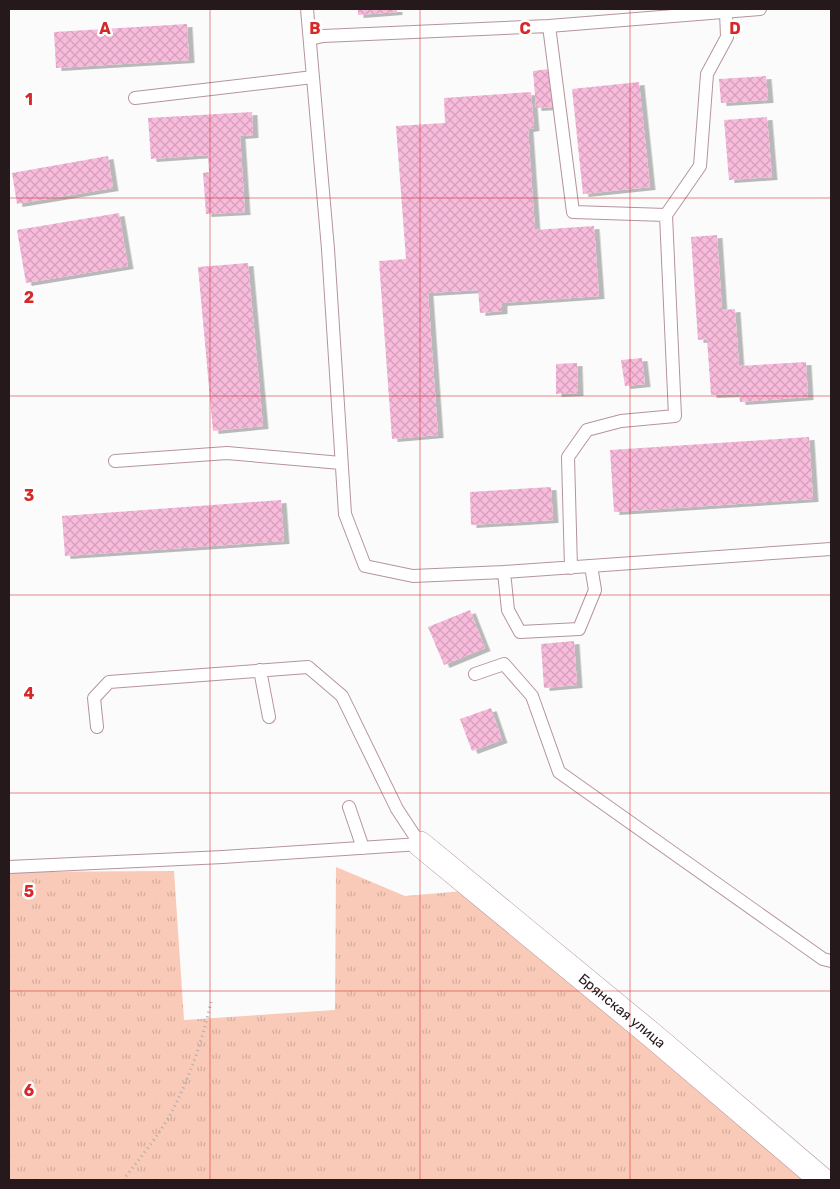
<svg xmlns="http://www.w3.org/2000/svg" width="840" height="1189" font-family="Rubik,sans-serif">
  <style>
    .grass { fill: url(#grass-tufts) }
    .building { fill: url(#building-cross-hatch); filter: url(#shadow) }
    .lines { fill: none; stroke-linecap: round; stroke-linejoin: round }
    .service-casing { stroke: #b5949b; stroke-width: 14 }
    .minor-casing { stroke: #b5949b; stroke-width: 26 }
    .path { stroke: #b1acad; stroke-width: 3; stroke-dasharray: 1 4; stroke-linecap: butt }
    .service { stroke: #fff; stroke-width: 12 }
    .minor { stroke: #fff; stroke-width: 25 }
    .grid { fill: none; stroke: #d62828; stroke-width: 1; stroke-opacity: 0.55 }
    .labels { text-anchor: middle; stroke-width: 5; stroke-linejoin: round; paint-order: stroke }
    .street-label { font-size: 14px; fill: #25191c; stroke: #fff }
    .grid-label { font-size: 16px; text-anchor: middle; font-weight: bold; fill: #d62828; stroke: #fff; stroke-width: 5; stroke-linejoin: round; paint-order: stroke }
  </style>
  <defs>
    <pattern id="grass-tufts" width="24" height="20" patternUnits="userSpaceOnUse" patternTransform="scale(1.25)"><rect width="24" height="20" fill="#f8cab7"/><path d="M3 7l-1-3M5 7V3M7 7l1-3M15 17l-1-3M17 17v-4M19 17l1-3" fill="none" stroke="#d4ad9d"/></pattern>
    <pattern id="building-cross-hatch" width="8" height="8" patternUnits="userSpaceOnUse" patternTransform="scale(1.25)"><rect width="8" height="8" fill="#f9bbdc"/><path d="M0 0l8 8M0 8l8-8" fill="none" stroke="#d5a0bc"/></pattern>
    <filter id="shadow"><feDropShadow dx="5.5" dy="3" stdDeviation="0" flood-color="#0004"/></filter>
  </defs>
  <rect width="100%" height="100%" fill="#fbfbfb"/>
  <path class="grass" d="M336 867 405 896 464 891 804 1180H9V872L174 871 184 1020 335 1010Z"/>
  <path class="building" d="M358 9H397V12L358 15Z
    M187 24 189 60 56 68 54 32Z
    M549 69 552 107 536 108 533 71Z
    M766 76 768 100 721 103 719 79Z
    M639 82 650 187 583 194 572 89Z
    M531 92 534 128 528 129 535 230 594 226 599 296 502 303V311L480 313 478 290 428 293 438 435 392 439 379 261 406 259 396 126 445 123 444 98Z
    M252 112 253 135 240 136 245 212 206 214 203 173 209 172 208 155 151 159 148 118Z
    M767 117 772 177 729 180 724 120Z
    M108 156 113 188 17 204 12 173Z
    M119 213 128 266 26 283 17 230Z
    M717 235 722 310 735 309 739 366 806 362 808 397 740 402 739 394 711 395 707 339 698 340 691 237Z
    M248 263 263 426 213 431 198 267Z
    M642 358 645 384 625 386 621 360Z
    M577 363 578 393 556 394V364Z
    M809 437 813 499 614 512 610 450Z
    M551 487 553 520 471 525 470 492Z
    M281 500 284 541 65 556 62 516Z
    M470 610 485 648 444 665 428 627Z
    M574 641 577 685 544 688 541 644Z
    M491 708 502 740 472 751 460 719Z"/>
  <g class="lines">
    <defs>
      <path id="service" d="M307 9 328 249 345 514 365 566 413 576 504 572 831 549
        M549 26 573 212 666 215
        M310 39 323 36 549 26 760 9
        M135 98 313 77
        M115 461 227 453 341 463
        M571 568 568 457 587 430 621 421 675 416 666 215 700 166 707 74 727 37 726 12
        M504 572 508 610 520 632 579 629 595 590 591 566
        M260 670 269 717
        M475 674 504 664 532 696 559 772 823 959 831 961
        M349 807 363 848
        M9 867 223 857 420 844 397 809 342 696 308 667 109 682 94 698 97 727"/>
      <g id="minor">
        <path id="s1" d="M420 844 653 1036 822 1180"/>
      </g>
    </defs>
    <use href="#service" class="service-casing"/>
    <use href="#minor" class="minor-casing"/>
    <path class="path" d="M126 1176C141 1157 157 1137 169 1117 189 1080 202 1042 211 1002"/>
    <use href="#service" class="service"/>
    <use href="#minor" class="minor"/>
  </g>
  <path class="grid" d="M210 9V1180M420 9V1180M630 9V1180M9 198H831M9 396H831M9 595H831M9 793H831M9 991H831"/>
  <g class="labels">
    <g class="street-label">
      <text dy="5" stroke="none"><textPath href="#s1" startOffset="262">Брянская улица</textPath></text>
    </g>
  </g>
  <g class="grid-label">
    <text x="105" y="34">A</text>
    <text x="315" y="34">B</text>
    <text x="525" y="34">C</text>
    <text x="735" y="34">D</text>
    <text x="29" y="105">1</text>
    <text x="29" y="303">2</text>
    <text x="29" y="501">3</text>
    <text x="29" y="699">4</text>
    <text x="29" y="897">5</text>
    <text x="29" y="1096">6</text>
  </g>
  <rect width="840" height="1189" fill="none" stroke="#25191c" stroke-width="20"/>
</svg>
